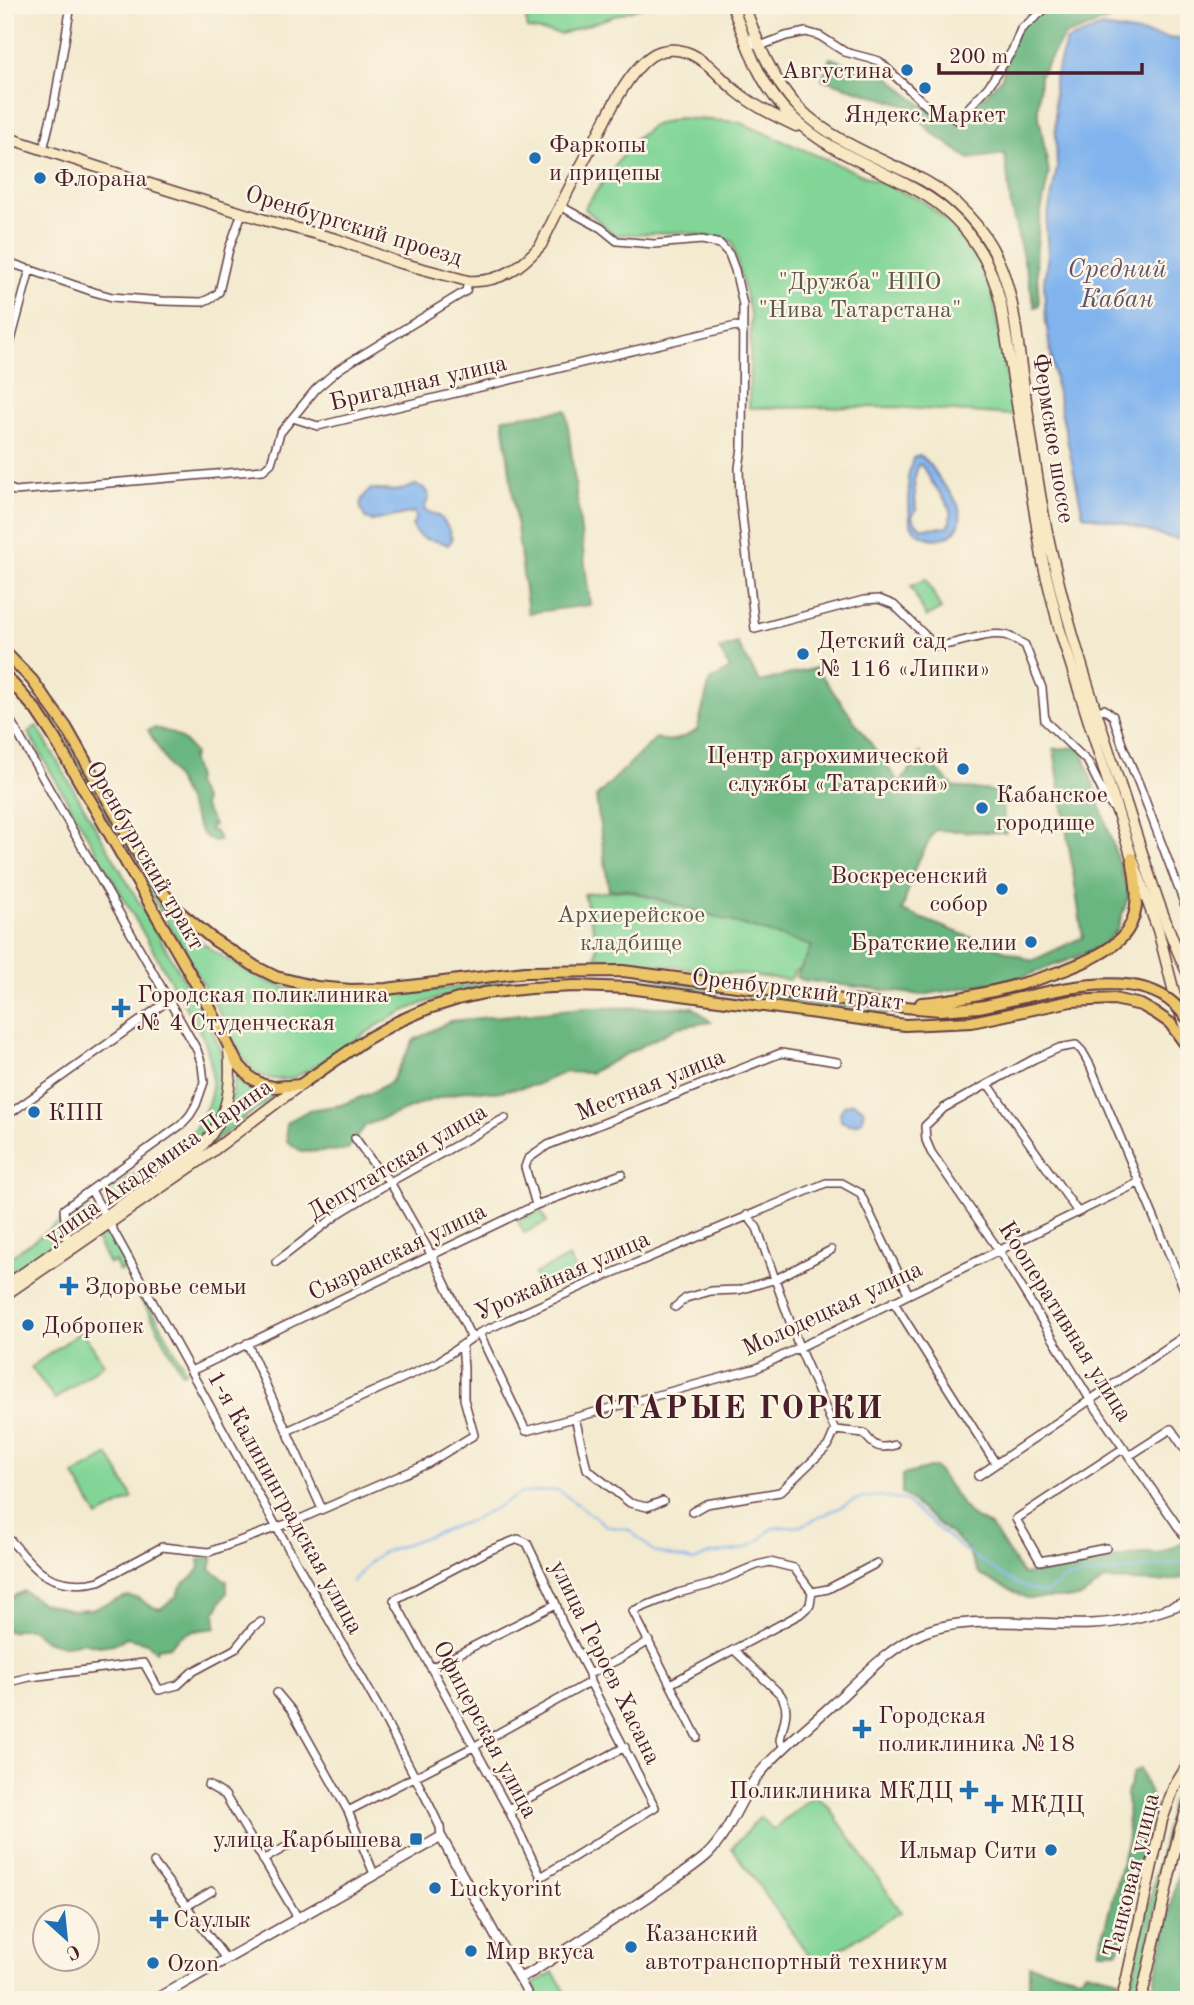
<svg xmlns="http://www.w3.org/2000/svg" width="1194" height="2005" font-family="'Old Standard TT',serif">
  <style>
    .green { fill: #82d597; stroke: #667a61; stroke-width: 2 }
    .forest { fill: #69b680; stroke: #5a6a56; stroke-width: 2 }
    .water { fill: #81b4ee; stroke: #666a8c; stroke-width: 2; fill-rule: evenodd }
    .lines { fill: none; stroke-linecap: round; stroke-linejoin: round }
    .stream { stroke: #81b4ee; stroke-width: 2 }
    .minor-casing { stroke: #633d44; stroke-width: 10 }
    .tertiary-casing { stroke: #633d44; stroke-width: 12 }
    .secondary-casing { stroke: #633d44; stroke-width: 13 }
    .primary-casing { stroke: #633d44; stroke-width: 14 }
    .minor { stroke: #fff; stroke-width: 7 }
    .tertiary { stroke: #fff; stroke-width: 9 }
    .secondary { stroke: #f8e8c3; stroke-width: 10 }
    .primary { stroke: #edc569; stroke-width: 10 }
    .primary-bridge-casing { stroke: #633d44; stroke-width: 14; stroke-linecap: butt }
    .primary-bridge { stroke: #edc569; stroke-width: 10 }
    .poi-dot { fill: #1f6fb2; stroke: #fcf5e5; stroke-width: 2.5 }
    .labels { text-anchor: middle; stroke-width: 5; stroke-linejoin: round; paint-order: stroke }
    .poi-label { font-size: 24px; fill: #4a1f2b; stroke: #fcf5e5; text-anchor: start }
    .street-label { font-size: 24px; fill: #4a1f2b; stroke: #fcf5e5 }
    .park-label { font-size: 24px; fill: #5b564b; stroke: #fcf5e5 }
    .water-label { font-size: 26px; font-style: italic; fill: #5d536f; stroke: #fcf5e5 }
    .district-label { font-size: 32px; font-weight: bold; letter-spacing: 2px; fill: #4a1f2b; stroke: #fcf5e5 }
  </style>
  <rect width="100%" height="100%" fill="#fcf5e5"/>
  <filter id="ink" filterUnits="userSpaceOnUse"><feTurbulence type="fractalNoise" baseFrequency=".0143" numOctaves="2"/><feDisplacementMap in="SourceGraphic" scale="14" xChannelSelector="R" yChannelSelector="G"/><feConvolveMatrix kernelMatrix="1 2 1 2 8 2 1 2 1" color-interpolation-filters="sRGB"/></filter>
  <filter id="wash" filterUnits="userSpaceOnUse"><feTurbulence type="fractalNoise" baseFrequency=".00686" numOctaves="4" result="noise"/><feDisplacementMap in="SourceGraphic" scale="28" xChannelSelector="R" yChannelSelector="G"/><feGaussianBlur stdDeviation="1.57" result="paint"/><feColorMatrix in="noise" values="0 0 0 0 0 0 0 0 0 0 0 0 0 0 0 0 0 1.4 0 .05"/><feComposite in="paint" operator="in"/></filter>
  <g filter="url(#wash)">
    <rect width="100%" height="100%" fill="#f3eacf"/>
    <path class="green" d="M523 5H647L561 34 528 29Z
      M678 118 739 122 923 201 953 226 990 279 1013 415 892 407 749 408 751 317 732 241 682 232 614 235 584 208 632 142 652 126Z
      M926 579 941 609 926 617 911 586Z
      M53 717C75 755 97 793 119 832 140 868 159 906 192 934 219 958 263 983 298 991 338 1000 378 996 419 992 471 986 524 976 577 976 680 976 784 996 886 1013V1018C744 995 551 952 414 1007 371 1024 337 1057 295 1077 255 1089 241 1058 228 1027L49 719Z
      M37 726 213 1030C217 1042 222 1054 224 1066 234 1138 162 1172 113 1204L110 1205 106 1198 107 1194 110 1191 191 1134C216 1101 217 1076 204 1039L28 732Z
      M625 890 900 970V979L796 970 790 980 596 958 597 943 584 894Z
      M235 1077 249 1088 274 1097 244 1118 209 1146C225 1122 231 1106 235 1077Z
      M84 1205H88L93 1213 92 1217 71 1231 68 1215Z
      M541 1210 547 1222 524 1233 518 1221Z
      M61 1221 63 1236 5 1277V1261Z
      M106 1232 113 1238 186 1371 182 1373 125 1269 119 1271 115 1262 109 1264 96 1239Z
      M569 1257 577 1274 543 1291 534 1274Z
      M82 1331 104 1364 55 1399 31 1367Z
      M109 1455 133 1498 98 1517 74 1475Z
      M1189 1769C1189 1788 1178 1809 1173 1828L1135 2000H1128L1172 1802 1181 1782Z
      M815 1795 829 1807 901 1912 815 1964 732 1848 760 1817 773 1830Z
      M553 1972 571 2000H542L533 1984Z"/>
    <path class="forest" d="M1024 5H1077L1107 20 1064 36 1040 75 1038 111 1049 173 1039 222 1036 258 1039 305 1035 307 1011 207 1005 154 969 159 931 132 910 107 822 79 830 58 858 67 877 66 911 97 941 118 966 116 1002 77 1017 28 1031 19Z
      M566 410 590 605 528 613 503 418Z
      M737 643 760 682 816 668 900 784 920 753 954 787 1000 792 1006 833 935 830 915 867 902 911 1032 961 1083 937 1054 749 1081 747 1129 894 1117 930 1103 945 1076 957 1020 978 922 995 802 980 796 977 812 946 625 889 609 891 596 797 656 738C671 744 684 738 697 730L710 681 730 669 719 649Z
      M154 728C171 731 186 739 194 754L193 757H191L196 775 195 784 204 801 203 806 214 825 210 827V830L214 831 220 840 216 842 208 839 201 832 181 788 148 730Z
      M693 1007 711 1022 678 1027 590 1073 565 1072 536 1085 494 1092 469 1090 431 1100 366 1125 347 1150 302 1152 287 1141 286 1123 309 1110 341 1105 369 1094 391 1082 414 1040 450 1021 582 1008Z
      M935 1467 970 1515 991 1526 1023 1575 1146 1553 1159 1554 1189 1539V1577L1160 1582 1105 1580 1079 1598H1027L980 1575 965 1546 902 1493V1475Z
      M213 1556 210 1569 227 1581V1593L215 1612 216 1628C198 1631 183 1629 171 1646L158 1648 156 1651 147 1643 127 1638 113 1644 99 1646 82 1642 64 1646 45 1641 31 1629H20L11 1632 5 1630V1600L24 1591 42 1603 73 1610 91 1609 127 1596 138 1598 150 1606 160 1609 177 1596C181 1579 192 1581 200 1568L199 1560Z
      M1140 1769 1155 1808 1135 1877 1118 1951H1099L1128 1838 1127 1794 1133 1773Z
      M1189 1833V2000H1150L1185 1844Z
      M1029 1965 1080 1977 1086 1971 1119 1979 1114 2000H1029Z"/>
    <path class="water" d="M1102 27 1175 39 1189 36V540L1166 537 1123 523 1083 515 1056 386 1046 322 1044 282 1048 255 1046 225 1057 168 1054 82 1066 41Z
      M919 455C930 461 933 470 940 480 946 489 956 497 959 508 969 540 924 550 910 523L908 476 913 458ZM918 465H921C926 471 929 479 934 485 944 499 956 509 948 527L921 528 913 520 912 516 916 510 914 481Z
      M415 485C431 488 431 496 424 508L425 511C442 514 448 524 452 540L448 545C433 537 420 545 412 525L416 518 415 512 372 521 366 519C357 504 359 500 371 489 388 491 400 493 415 485Z
      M853 1103 864 1109 862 1120C855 1126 849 1125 841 1121L840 1112 845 1105Z"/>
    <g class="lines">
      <path class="stream" d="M352 1582 371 1561 381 1553 475 1519 522 1493 558 1490 607 1526 629 1530 655 1552 694 1561 710 1554 744 1549 760 1540 772 1528 801 1526 857 1499 880 1496 904 1500 964 1550 1018 1585 1045 1593 1067 1578 1189 1562"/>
    </g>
  </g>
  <g filter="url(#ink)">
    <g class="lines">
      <defs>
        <path id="minor" d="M745 36 754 44 760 46 786 36 806 32 820 36 845 52 879 61 928 107 957 120 988 87 1012 51 1021 29 1050 5
          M43 150 54 105 71 5
          M560 206 601 228 617 241 654 244 702 240 720 244 729 254 735 270 743 305 742 447 739 468 740 497 755 629 864 600 879 599 894 605 936 646C957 645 983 632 1004 635 1011 636 1019 642 1025 645L1042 688 1045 721 1088 762 1106 799 1115 810
          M5 261 94 292 112 297 162 301 202 302 211 298 219 292 229 249 242 213
          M5 363 30 269
          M293 418 318 426 736 326 743 330
          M5 487 15 491 263 470 271 463 280 433 316 389 339 369 466 291 468 281
          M5 711 197 1050 202 1065 204 1082 196 1105 190 1115 181 1125 64 1209 67 1242
          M1097 711 1104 709 1113 716 1122 744 1139 784 1189 916
          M988 1084 1077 1211
          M5 1117 169 1000
          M355 1138 375 1166 390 1182 432 1256 471 1337
          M91 1190 277 1528 379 1708 429 1804 440 1827 441 1837
          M536 1205 525 1167 528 1159 548 1145 781 1053 837 1062
          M276 1262 341 1212 390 1182 505 1118
          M893 1301 996 1464
          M675 1307 686 1298 711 1291 739 1290 776 1279 831 1250
          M479 1333 526 1431 757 1368 1140 1182
          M247 1343 322 1509
          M191 1371 536 1205 622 1174
          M575 1417 587 1469 630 1503 647 1507 663 1501
          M835 1430 864 1433C873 1446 879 1450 895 1445
          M287 1431 436 1363 479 1333 603 1277 826 1183H842L860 1193 908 1293
          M1129 1456 1171 1429 1189 1455
          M978 1476 1189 1333
          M692 1512 706 1504 780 1492 828 1446 835 1430 799 1347 757 1228 747 1215
          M1183 1534 1091 1401 998 1249 931 1152 926 1140 925 1126 944 1108 1034 1059 1059 1048 1076 1045 1082 1051 1090 1065 1189 1301
          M518 1539 527 1543 556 1604 562 1622 589 1674 590 1682 655 1807 541 1877 508 1809 394 1600 490 1550Z
          M10 1540C19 1549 34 1570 45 1575 61 1584 81 1586 99 1581L162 1547 209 1552 300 1519 427 1464 474 1435 464 1399V1368L462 1345
          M1106 1548 1040 1561 1016 1519 1124 1448
          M734 1650 781 1695C791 1712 783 1722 780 1740L785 1748
          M431 1668 556 1604
          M589 1674 621 1658 649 1641
          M5 1683 30 1677 144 1663 159 1690 178 1685 192 1672 235 1649 253 1627 261 1622
          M670 1684 800 1614 810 1605 812 1592 828 1589 877 1563
          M277 1693 292 1711 348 1811 374 1874
          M697 1737 633 1611 678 1593 709 1585 757 1565 770 1562 794 1568 812 1592
          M208 1785 225 1795 298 1918
          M508 1809 625 1747
          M348 1811 475 1746 590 1682
          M263 1860 291 1844
          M154 1863 226 1959
          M187 1906 212 1891
          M519 1978 531 2000"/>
        <path id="tertiary" d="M154 2000 441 1837 519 1978 532 1972C575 1944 619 1917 661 1888 677 1877 694 1867 708 1854 730 1832 738 1802 756 1778 777 1751 807 1728 832 1705 860 1680 885 1651 918 1635 963 1613 1041 1626 1091 1624 1125 1623 1158 1613 1189 1601"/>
        <path id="secondary" d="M732 5C747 45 760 87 792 117 828 152 877 167 920 192 963 217 991 257 1001 305L1043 563 1059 627 1132 858 1158 930 1176 1000 1189 1039
          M744 5C757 41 772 81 799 108 834 143 882 159 925 181 954 197 983 227 997 258 1013 291 1016 330 1021 367 1029 418 1035 471 1045 522 1063 613 1093 703 1122 791 1143 854 1160 916 1189 976
          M5 137 165 189 268 221 336 239 397 262 468 281C501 283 521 267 541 245 558 209 576 175 595 140 607 116 628 72 651 56 663 48 678 48 691 54 709 62 721 79 736 91 754 106 775 116 796 126
          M5 1286 193 1155C226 1123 233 1095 229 1050
          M5 1295 198 1162 300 1085
          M1122 2000 1162 1820 1174 1787 1189 1763
          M1141 2000 1179 1833 1189 1803"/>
        <path id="primary" d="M5 652 32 680 66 727 152 878 176 909 214 940 256 967 276 977 317 987 351 990 386 989 525 972 623 971 881 1005 940 1010 979 1007
          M5 675 36 710 52 734 211 1010 237 1063 251 1078 261 1084 274 1087 300 1085 365 1040 397 1022 429 1008 458 999 484 993 531 988 575 986 629 988 905 1025 972 1022 1071 1001 1114 999 1141 1005 1157 1014 1170 1023 1189 1049
          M921 1003C968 1000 1101 971 1127 931 1142 908 1136 883 1132 858"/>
      </defs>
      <use href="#minor" class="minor-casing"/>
      <use href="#tertiary" class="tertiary-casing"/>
      <use href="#secondary" class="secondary-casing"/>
      <use href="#primary" class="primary-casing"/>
      <use href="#minor" class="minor"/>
      <use href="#tertiary" class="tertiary"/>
      <use href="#secondary" class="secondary"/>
      <use href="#primary" class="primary"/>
      <defs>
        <path id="primary-bridge" d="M979 1007C1033 997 1129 963 1174 1004 1180 1009 1184 1015 1189 1020"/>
      </defs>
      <use href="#primary-bridge" class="primary-bridge-casing"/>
      <use href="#primary-bridge" class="primary-bridge"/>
    </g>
  </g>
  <g class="poi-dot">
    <circle cx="907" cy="70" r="7"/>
    <circle cx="925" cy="88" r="7"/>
    <circle cx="535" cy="158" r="7"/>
    <circle cx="40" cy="178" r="7"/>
    <circle cx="803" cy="654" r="7"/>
    <circle cx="963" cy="769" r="7"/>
    <circle cx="982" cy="808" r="7"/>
    <circle cx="1002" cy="889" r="7"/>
    <circle cx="1031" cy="942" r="7"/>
    <path d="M117.5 997.5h7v7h7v7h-7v7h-7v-7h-7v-7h7z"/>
    <circle cx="34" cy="1112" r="7"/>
    <path d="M65.5 1275.5h7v7h7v7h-7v7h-7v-7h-7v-7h7z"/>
    <circle cx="28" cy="1325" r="7"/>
    <path d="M858.5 1718.5h7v7h7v7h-7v7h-7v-7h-7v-7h7z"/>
    <path d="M965.5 1779.5h7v7h7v7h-7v7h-7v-7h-7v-7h7z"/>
    <path d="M990.5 1793.5h7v7h7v7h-7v7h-7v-7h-7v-7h7z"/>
    <rect x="409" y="1832" width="14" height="14" rx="3.5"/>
    <circle cx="1051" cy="1850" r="7"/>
    <circle cx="435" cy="1888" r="7"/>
    <path d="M155.5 1908.5h7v7h7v7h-7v7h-7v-7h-7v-7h7z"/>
    <circle cx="631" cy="1947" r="7"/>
    <circle cx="471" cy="1951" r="7"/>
    <circle cx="153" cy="1963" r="7"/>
  </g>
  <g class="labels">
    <g class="poi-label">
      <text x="893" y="78" text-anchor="end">Августина</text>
      <text x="925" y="122" text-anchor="middle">Яндекс.Маркет</text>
      <text x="549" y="152">Фаркопы<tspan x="549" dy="28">и прицепы</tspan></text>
      <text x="54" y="186">Флорана</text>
      <text x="817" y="648">Детский сад<tspan x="817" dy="28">№ 116 «Липки»</tspan></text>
      <text x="949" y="763" text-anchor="end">Центр агрохимической<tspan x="949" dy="28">службы «Татарский»</tspan></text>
      <text x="996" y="802">Кабанское<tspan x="996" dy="28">городище</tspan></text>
      <text x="988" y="883" text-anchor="end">Воскресенский<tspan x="988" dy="28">собор</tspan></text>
      <text x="1017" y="950" text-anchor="end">Братские келии</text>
      <text x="137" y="1002">Городская поликлиника<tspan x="137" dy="28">№ 4 Студенческая</tspan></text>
      <text x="48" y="1120">КПП</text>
      <text x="85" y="1294">Здоровье семьи</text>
      <text x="42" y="1333">Добропек</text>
      <text x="878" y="1723">Городская<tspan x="878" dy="28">поликлиника №18</tspan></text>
      <text x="953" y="1798" text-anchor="end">Поликлиника МКДЦ</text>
      <text x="1010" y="1812">МКДЦ</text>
      <text x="402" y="1847" text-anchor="end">улица Карбышева</text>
      <text x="1037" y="1858" text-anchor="end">Ильмар Сити</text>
      <text x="449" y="1896">Luckyorint</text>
      <text x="173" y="1927">Саулык</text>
      <text x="645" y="1941">Казанский<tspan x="645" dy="28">автотранспортный техникум</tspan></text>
      <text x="485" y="1959">Мир вкуса</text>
      <text x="167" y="1971">Ozon</text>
    </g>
    <g class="street-label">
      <text transform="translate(354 225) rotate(17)" y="8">Оренбургский проезд</text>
      <text transform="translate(418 382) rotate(-13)" y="8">Бригадная улица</text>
      <text transform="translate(1054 438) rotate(81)" y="8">Фермское шоссе</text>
      <text transform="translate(146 855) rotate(60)" y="8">Оренбургский тракт</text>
      <text transform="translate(798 989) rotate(7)" y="8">Оренбургский тракт</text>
      <text transform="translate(650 1084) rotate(-22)" y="8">Местная улица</text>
      <text transform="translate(158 1161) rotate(-35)" y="8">улица Академика Парина</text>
      <text transform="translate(397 1161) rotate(-31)" y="8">Депутатская улица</text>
      <text transform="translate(397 1251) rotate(-26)" y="8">Сызранская улица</text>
      <text transform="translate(562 1275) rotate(-24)" y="8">Урожайная улица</text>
      <text transform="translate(832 1308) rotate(-25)" y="8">Молодецкая улица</text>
      <text transform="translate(1066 1321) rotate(58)" y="8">Кооперативная улица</text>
      <text transform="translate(286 1502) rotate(61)" y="8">1-я Калининградская улица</text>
      <text transform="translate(606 1662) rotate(64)" y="8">улица Героев Хасана</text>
      <text transform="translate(486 1729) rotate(62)" y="8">Офицерская улица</text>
      <text transform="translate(1131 1875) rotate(-76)" y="8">Танковая улица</text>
    </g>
    <g class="park-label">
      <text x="860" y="289">"Дружба" НПО<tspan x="860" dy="28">"Нива Татарстана"</tspan></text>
      <text x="631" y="922">Архиерейское<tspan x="631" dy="28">кладбище</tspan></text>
    </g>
    <g class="water-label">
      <text x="1117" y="277">Средний<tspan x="1117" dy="30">Кабан</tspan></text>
    </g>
    <g class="district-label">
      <text x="739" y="1418">СТАРЫЕ ГОРКИ</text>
    </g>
  </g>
  <rect width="1194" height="2005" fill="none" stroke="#fcf5e5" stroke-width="28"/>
  <g transform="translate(66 1938) rotate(153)"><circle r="33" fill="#fcf5e5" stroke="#b59f9b" stroke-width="2"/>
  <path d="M0-5L12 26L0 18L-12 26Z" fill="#1f6fb2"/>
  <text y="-10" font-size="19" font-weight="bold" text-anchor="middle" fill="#4a1f2b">С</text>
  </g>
  <path d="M939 63v10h203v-10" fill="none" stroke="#4a1f2b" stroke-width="3.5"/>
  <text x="949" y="63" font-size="21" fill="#4a1f2b" stroke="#fcf5e5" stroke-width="5" paint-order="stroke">200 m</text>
</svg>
